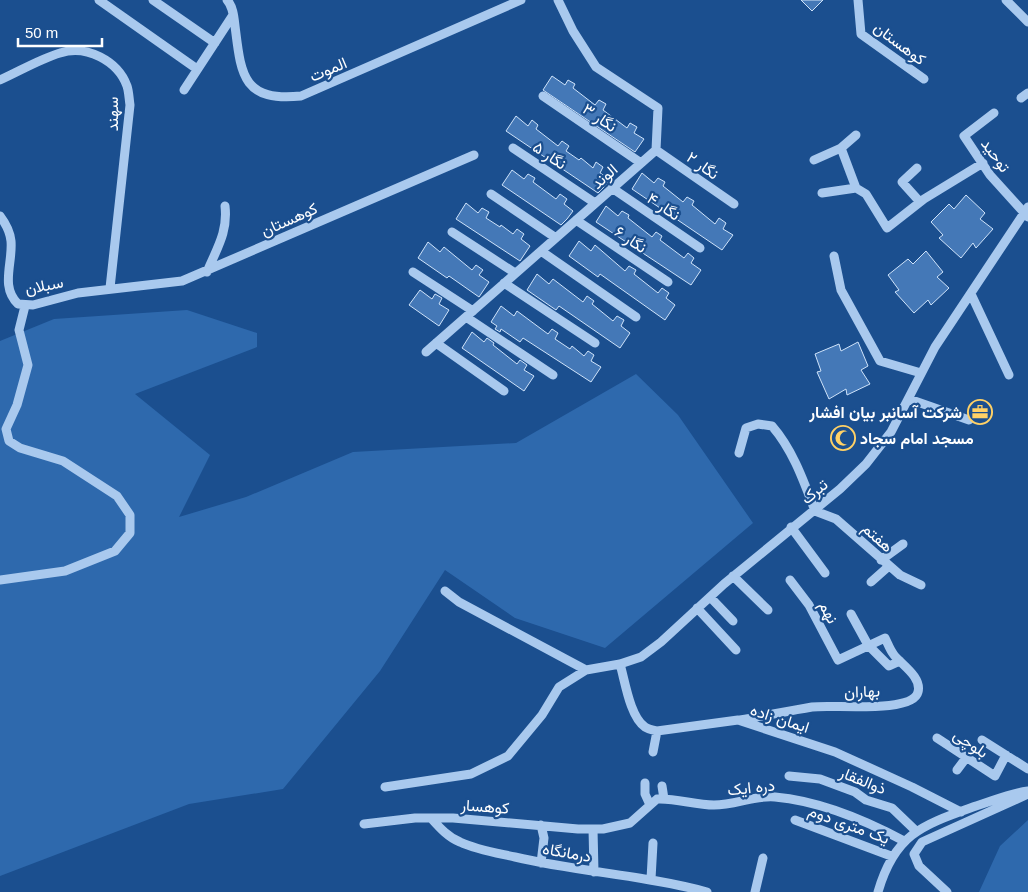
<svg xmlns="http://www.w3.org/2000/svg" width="1028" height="892" font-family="Helvetica,Vazirmatn,sans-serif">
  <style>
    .green { fill: #2e69ad }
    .building { fill: #4478b7; stroke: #cfe3fa }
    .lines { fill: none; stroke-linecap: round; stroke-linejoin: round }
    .minor { stroke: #a9c9ee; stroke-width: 9 }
    .labels { text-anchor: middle; stroke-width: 4.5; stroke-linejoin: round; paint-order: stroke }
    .street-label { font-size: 16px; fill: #fff; stroke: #1b4f8f }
    .poi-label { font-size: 16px; font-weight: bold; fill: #fff; stroke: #1b4f8f; text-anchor: end }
  </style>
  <rect width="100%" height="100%" fill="#1b4f8f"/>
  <path class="green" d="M187 310 257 333V347L135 394 210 455 179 517 246 497 353 452 516 443 636 374 678 415 753 523 605 648 515 618 445 570 380 671 283 789 189 804 0 876V341L54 319Z
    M1028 820V892H979L1000 846Z"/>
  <path class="building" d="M801 0H823L812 11Z
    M552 76 565 85 568 80 575 84 573 88 595 105 599 100 606 104 603 110 627 128 630 123 637 127 634 133 644 139 635 152 543 90Z
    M516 116 528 126 532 120 538 125 536 129 558 146 562 141 569 146 566 151 579 160 581 158 593 168 596 162 603 167 600 173 610 179 604 187 598 193 506 131Z
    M512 170 524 179 528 174 535 178 533 182 556 199 560 194 567 199 564 204 573 211 567 219 561 225 502 185Z
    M642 173 654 183 658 178 665 182 663 186 683 202 687 197 694 201 692 205 715 224 719 218 726 223 723 229 733 235 722 250 632 189Z
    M966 195 985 213 980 219 993 229 976 248 973 243 961 258 939 238 943 235 931 222 949 204 954 209Z
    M466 203 478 213 482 208 489 212 486 218 500 227 501 225 513 234 517 229 524 234 521 239 530 246 520 261 456 219Z
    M606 206 618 216 622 211 629 215 628 218 652 237 656 232 662 236 660 240 684 258 688 253 694 258 691 263 701 270 691 285 596 222Z
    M579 241 591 251 595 245 625 271 629 266 636 270 634 274 658 293 662 288 669 293 666 298 675 305 665 320 600 274 598 277 569 256Z
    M428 242 440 252 444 247 472 270 476 265 483 270 479 275 489 282 479 297 449 276 447 278 418 258Z
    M926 251 943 272 937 277 949 288 931 305 928 300 914 313 895 292 899 290 888 275 908 259 913 264Z
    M537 274 549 284 553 279 583 302 587 296 594 301 592 304 613 321 617 316 624 320 621 326 630 333 620 348 559 306 556 310 527 290Z
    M420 290 432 299 435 294 442 298 439 304 449 310 439 326 409 305Z
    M501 306 514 316 517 311 548 334 552 329 558 333 555 339 570 349 572 346 584 356 588 351 594 355 591 361 601 367 591 382 523 338 520 342 501 329 500 332 495 329 497 326 491 322Z
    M472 332 484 342 487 338 494 343 493 345 517 364 520 360 527 365 524 370 534 376 524 391 462 348Z
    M858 342 868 366 861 370 870 384 847 395 846 389 829 399 817 372 821 371 815 354 839 344 841 351Z"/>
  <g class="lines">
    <path class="minor" d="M99 0 197 69
      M153 0 215 43
      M227 0C233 6 234 17 235 26 241 74 242 102 301 96L521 0
      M858 0 861 34 924 79
      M1006 0 1028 22
      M0 80C20 71 40 59 60 53 86 44 118 61 127 86 129 92 129 99 130 105L110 288
      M184 90 233 15
      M543 96 641 163
      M1021 98 1028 93
      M994 113 964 136 990 175 1028 217
      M513 148 595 203
      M841 148 856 188
      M656 150 734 204
      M814 160 841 148 856 135
      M917 168 902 182 920 202
      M612 188 700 248
      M822 193 856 188 866 194 887 228 924 199 983 163
      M491 194 556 238
      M0 216C6 224 10 231 11 241 13 263 0 287 18 304L33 305 78 293 182 281 474 155
      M576 220 668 282
      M452 232 515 273
      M541 251 636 317
      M834 256 841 290 880 361 921 373
      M207 272C217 248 228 232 225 206
      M413 272 473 311
      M504 283 595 343
      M971 294 1009 375
      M466 317 553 375
      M436 343 504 391
      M426 352 656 150 658 108 596 67 573 31 558 0
      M909 399 969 420
      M739 453 746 428 758 424 772 426C793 450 804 482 815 511L836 519 900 575 921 585
      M791 527 825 573
      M881 560 903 544
      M733 576 768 610
      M0 580 65 571 115 551 130 533V515L117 496 63 461 20 448 9 441 6 429 17 405 28 365 19 330 25 306
      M871 582 889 566
      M445 591 459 602 586 670
      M710 597 733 621
      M697 608 736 650
      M851 614 868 645 889 666 900 661
      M620 664C625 681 630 717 645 727 648 729 653 730 657 731L738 720 835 752 912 787 961 812
      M740 720C764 716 788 711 812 707 831 704 913 714 918 692 922 677 902 665 894 655 890 650 888 644 885 638L838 660 809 605 790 580
      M937 738 995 776 1006 755
      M982 740 1028 769
      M653 752 657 731
      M957 770 966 758
      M789 776 820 779 855 792 866 800 892 808 916 831
      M645 783V794L650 805
      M662 786 664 799
      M385 787 471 774 508 756 542 715 559 687 586 670 620 664 641 657 661 642 724 584 840 489 866 464 891 432 935 347 1028 207
      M431 818C440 828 448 837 460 842 477 850 497 853 515 857 579 872 644 875 707 892
      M795 820 891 856
      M364 824 415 818H453L578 829H603L630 823 657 799C676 798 695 805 714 805 735 805 755 795 775 797 820 801 865 820 904 841
      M593 829 594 872
      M541 863 544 838 541 825
      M651 879 653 843
      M755 892 763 858
      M878 892C895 833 923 825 976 806 993 801 1010 793 1028 791
      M947 892 919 866 914 854 922 842 1026 795"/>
  </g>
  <defs>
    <symbol id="office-ring" viewBox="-11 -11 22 22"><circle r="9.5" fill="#1b4f8f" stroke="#ffd166" stroke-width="1.5"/><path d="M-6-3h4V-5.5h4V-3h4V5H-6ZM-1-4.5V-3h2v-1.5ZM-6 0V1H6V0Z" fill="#ffd166"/></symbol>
    <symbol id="mosque-ring" viewBox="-11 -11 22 22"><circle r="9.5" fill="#1b4f8f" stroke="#ffd166" stroke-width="1.5"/><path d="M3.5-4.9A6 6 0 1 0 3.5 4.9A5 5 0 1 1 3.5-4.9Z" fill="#ffd166"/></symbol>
  </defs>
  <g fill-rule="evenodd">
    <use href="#office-ring" x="966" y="398" width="28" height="28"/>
    <use href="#mosque-ring" x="829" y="424" width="28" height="28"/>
  </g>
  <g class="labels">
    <g class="street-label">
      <text transform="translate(900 43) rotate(37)" y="6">کوهستان</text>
      <text transform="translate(328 69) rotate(-23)" y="6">الموت</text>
      <text transform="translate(112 114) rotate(-90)" y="6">سهند</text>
      <text transform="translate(600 117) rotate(34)" y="6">نگار ۳</text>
      <text transform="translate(550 155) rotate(34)" y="6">نگار ۵</text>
      <text transform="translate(996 155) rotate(54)" y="6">توحید</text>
      <text transform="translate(703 165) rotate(35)" y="6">نگار ۲</text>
      <text transform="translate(604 176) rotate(-41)" y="6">الوند</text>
      <text transform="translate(664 206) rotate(34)" y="6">نگار ۴</text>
      <text transform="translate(289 219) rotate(-24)" y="6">کوهستان</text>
      <text transform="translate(631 239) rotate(34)" y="6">نگار ۶</text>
      <text transform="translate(44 285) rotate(-11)" y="6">سبلان</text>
      <text transform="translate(814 491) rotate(-40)" y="6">تبرک</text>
      <text transform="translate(878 537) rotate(42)" y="6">هفتم</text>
      <text transform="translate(829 612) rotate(62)" y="6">نهم</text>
      <text transform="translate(862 691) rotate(-2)" y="6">بهاران</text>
      <text transform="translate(780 718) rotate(18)" y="6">ایمان زاده</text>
      <text transform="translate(971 743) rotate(34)" y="6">بلوچی</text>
      <text transform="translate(863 780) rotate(22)" y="6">ذوالفقار</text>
      <text transform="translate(751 787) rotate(-6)" y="6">دره ایک</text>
      <text transform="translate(485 806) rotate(4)" y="6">کوهسار</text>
      <text transform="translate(849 824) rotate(20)" y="6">یک متری دوم</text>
      <text transform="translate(567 852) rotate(10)" y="6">درمانگاه</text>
    </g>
    <g class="poi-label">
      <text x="962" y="418">شرکت آسانبر بیان افشار</text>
      <text x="860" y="444" text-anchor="start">مسجد امام سجاد</text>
    </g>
  </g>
  <path d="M18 38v8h84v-8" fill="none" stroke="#ffffff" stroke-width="2.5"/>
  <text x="25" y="38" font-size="15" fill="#ffffff" stroke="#1b4f8f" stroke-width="4" paint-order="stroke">50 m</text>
</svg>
